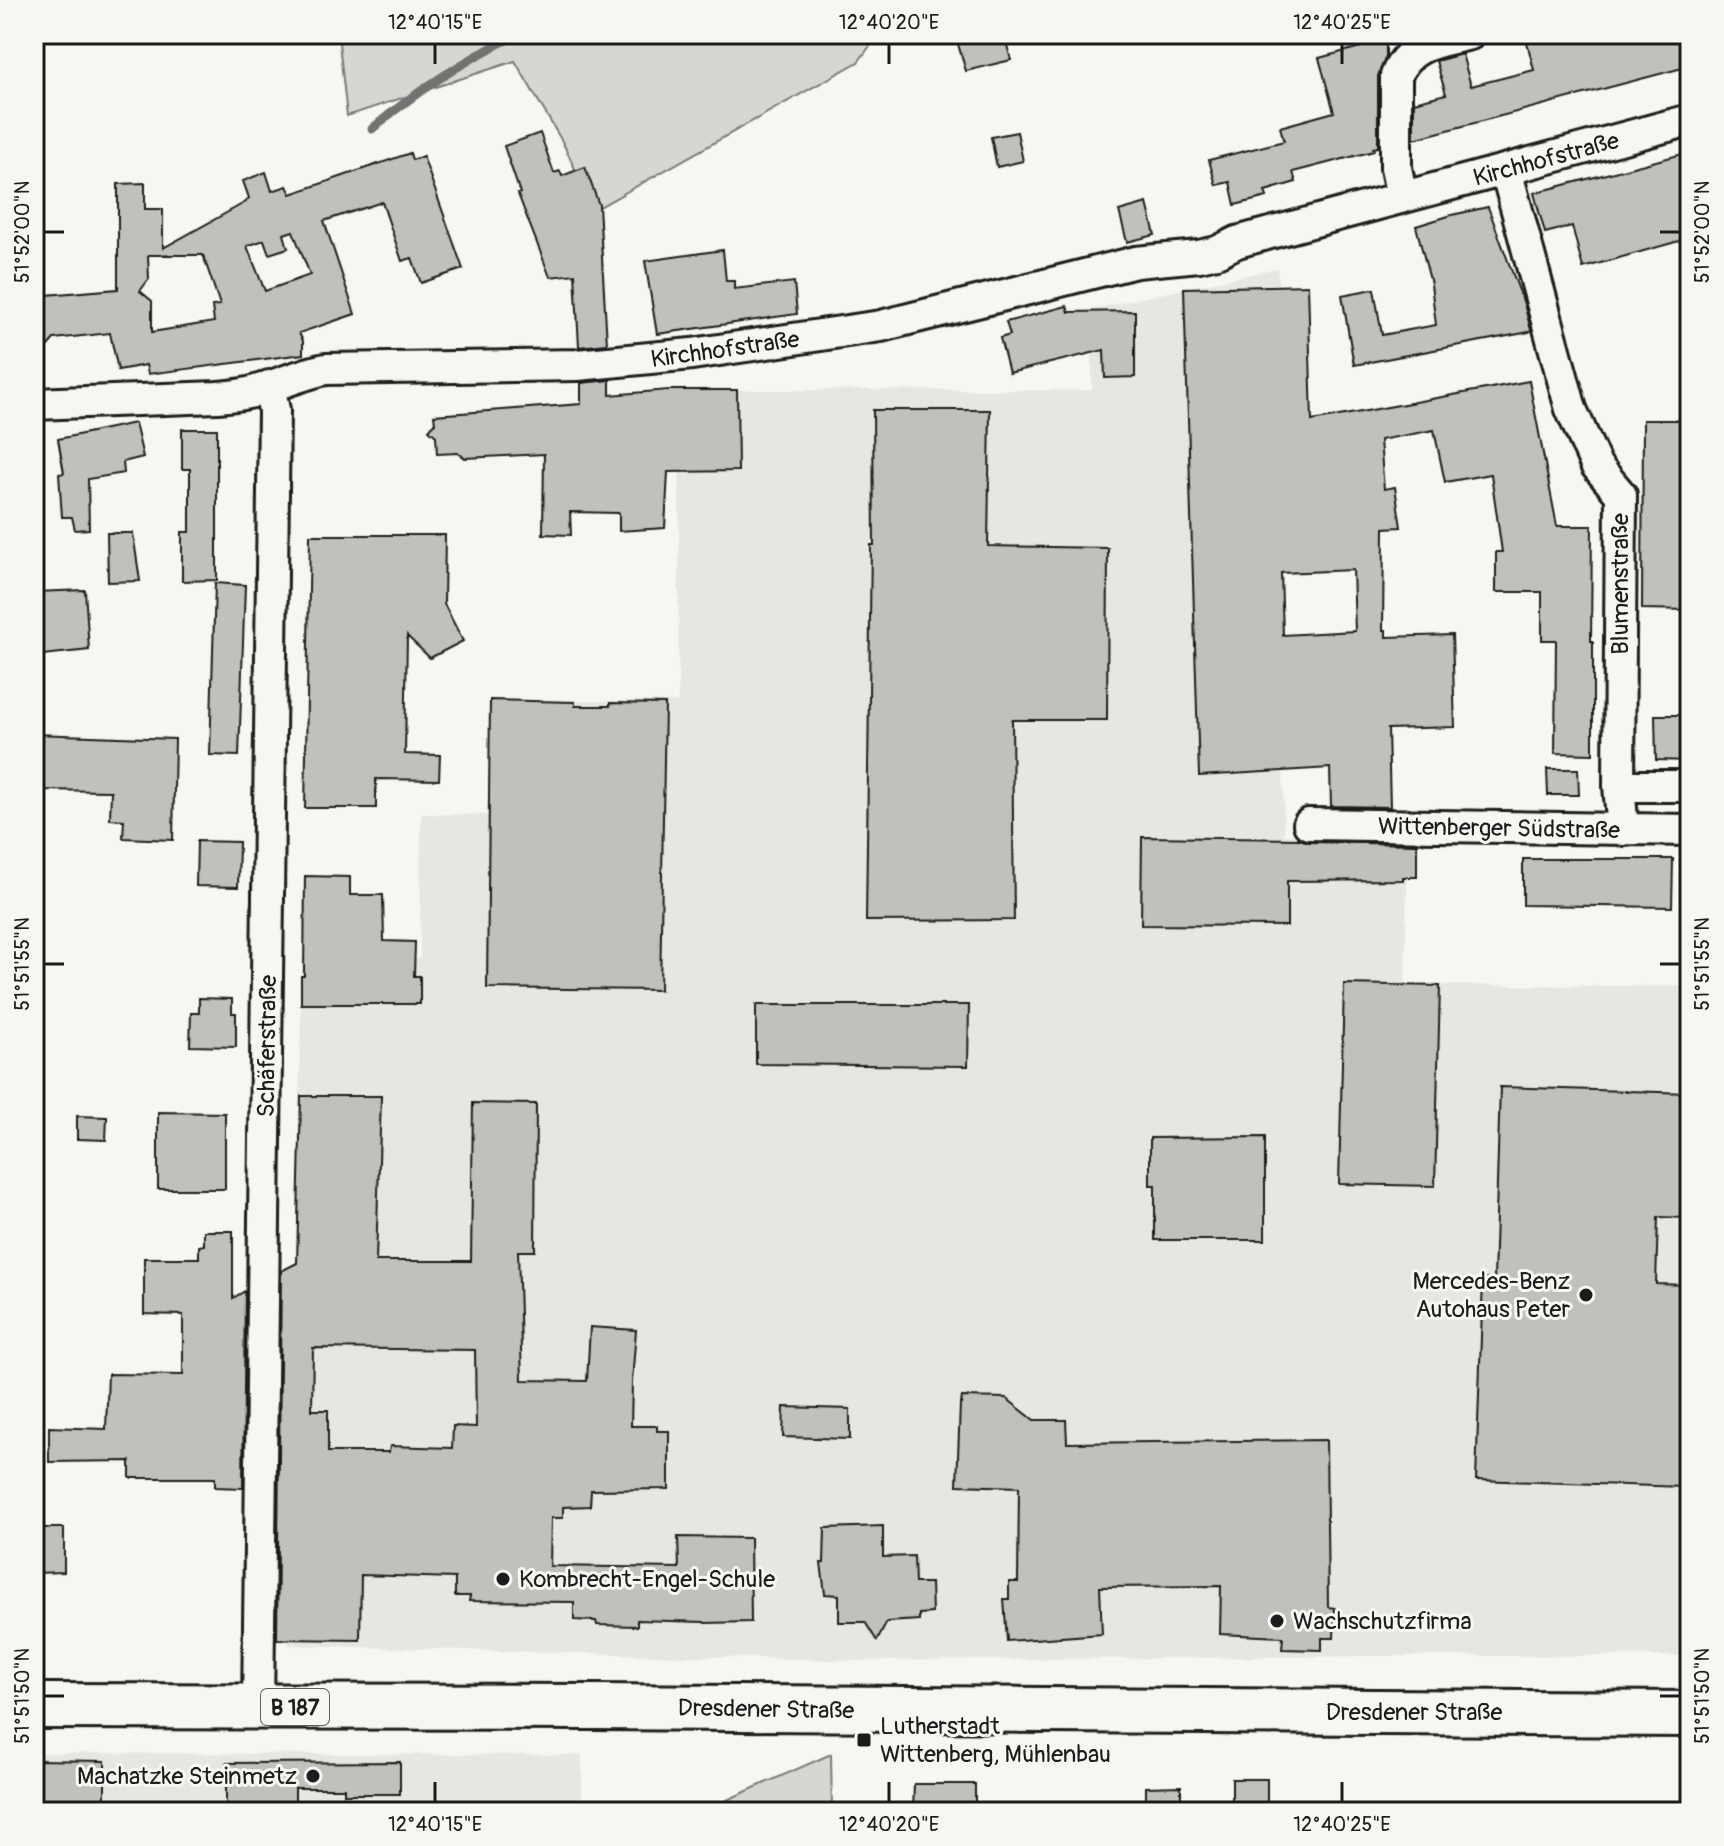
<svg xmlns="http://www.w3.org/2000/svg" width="1724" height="1846" font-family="Pangolin,sans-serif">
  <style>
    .built { fill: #e6e6e2 }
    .green { fill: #d6d6d2; stroke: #797977; stroke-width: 2 }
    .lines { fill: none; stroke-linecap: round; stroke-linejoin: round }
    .stream { stroke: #727271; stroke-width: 9 }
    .building { fill: #c0c0bd; stroke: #1c1c1c; stroke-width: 2; fill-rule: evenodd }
    .minor-casing { stroke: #1c1c1c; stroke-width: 36 }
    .primary-casing { stroke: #1c1c1c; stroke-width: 50 }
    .minor { stroke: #f6f6f2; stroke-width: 30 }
    .primary { stroke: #f6f6f2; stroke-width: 44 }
    .ticks { fill: none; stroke: #1c1c1c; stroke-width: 3 }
    .poi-dot { fill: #1c1c1c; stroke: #f6f6f2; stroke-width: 3 }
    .labels { text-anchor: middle; stroke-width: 6; stroke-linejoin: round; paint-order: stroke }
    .shield { fill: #f6f6f2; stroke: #5d5d5c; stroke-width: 2 }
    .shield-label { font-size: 22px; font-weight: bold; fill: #1c1c1c }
    .street-label { font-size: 24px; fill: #1c1c1c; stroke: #f6f6f2 }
    .poi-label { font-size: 24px; fill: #1c1c1c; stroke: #f6f6f2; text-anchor: start }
    .neatline { fill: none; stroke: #1c1c1c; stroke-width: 3 }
    .ticks-label { font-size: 20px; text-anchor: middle; fill: #1c1c1c }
  </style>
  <rect width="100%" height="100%" fill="#f6f6f2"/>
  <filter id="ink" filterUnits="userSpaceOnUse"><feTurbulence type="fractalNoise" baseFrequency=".0125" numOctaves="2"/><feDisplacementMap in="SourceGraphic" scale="16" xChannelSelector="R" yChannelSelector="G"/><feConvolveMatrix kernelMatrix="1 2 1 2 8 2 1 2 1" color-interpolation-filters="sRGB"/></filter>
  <g filter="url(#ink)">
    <path class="built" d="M1278 268 1284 835 1408 837 1405 985 1690 986V1656H1373L866 1661 289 1645 302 957 420 959 421 814 489 815 490 700 678 702 680 390H1092V309Z
      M34 1753 582 1755V1812H34Z"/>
    <path class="green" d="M338 34H879L858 62 594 210 563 143 515 61 347 116Z
      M831 1754 832 1812H727V1800Z"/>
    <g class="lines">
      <path class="stream" d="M372 129C416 91 465 60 518 34"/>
    </g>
    <path class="building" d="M955 34H1004L1011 60 966 71Z
      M1525 34H1690V66L1414 139V102L1446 94 1436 61 1462 54 1471 86 1534 70Z
      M1361 44H1386V56L1378 76V147L1373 148 1374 151 1293 172 1296 182 1265 191 1267 197 1235 205 1230 182 1216 185 1209 160 1284 141 1280 127 1334 112 1319 58 1361 47Z
      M1017 132 1023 161 997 167 991 137Z
      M540 133 554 173 560 171 562 176 585 167 599 205 607 344 579 347 575 274 550 277 518 194 520 193 504 146Z
      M1690 152V238L1583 268 1572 226 1545 233 1534 193Z
      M410 153 412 160 423 156 463 269 421 283 412 258 402 261 382 202 324 221 355 314 299 333 303 341V354L148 374 146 365 118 370 110 333 54 339 34 362V296L118 289V184L145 183V209H163V248L246 202V201L249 198 243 181 266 172 272 191 287 186 291 194ZM293 231 310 275 265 291 247 246 264 240 269 254 288 248 284 234ZM148 255H203L220 305 212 306 214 322 152 332V301L140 291 149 279Z
      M1147 203 1155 235 1127 242 1119 211Z
      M1488 207 1524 304 1531 330 1529 332 1354 365 1342 295 1374 289 1382 335 1436 325 1431 284 1416 226 1452 215Z
      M723 250 726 281H734V289L794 282 797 314 657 334 645 261Z
      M1308 285 1312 421 1529 381 1557 526H1592L1591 641H1593V754L1555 753 1556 640H1542V592H1496V552H1502L1491 474 1445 482 1434 430 1380 440 1384 489 1395 487 1401 527 1384 528 1383 630H1386V637L1452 635 1455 727 1388 729 1390 807 1331 806 1330 768 1199 776 1184 288ZM1353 570 1355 631 1283 635 1281 573Z
      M1067 306 1069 312 1135 311V377L1105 378 1104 350 1009 373 1000 338 1010 335 1006 322Z
      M610 380V395L669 390H737L738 471 668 472 665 528 619 531V513L570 512 571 535 543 534 544 454 465 458 458 453 437 454 436 436 429 430 435 423 434 415 581 404V383Z
      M873 410H990L988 546 1108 548 1107 720H1012L1014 920 866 921 871 545H874Z
      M1643 420H1690V610L1642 609Z
      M135 423 143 457 123 462 124 473 88 479 89 529 75 530 72 517H62L59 474 64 473 58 439Z
      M182 429H217V580L182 581V532H190V469H182Z
      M107 533H133L140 581 108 582Z
      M310 535H445L444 604 463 641 430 658 407 636 405 754 440 755 439 780 376 779V808H305Z
      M215 583 245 585 239 756 210 755Z
      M85 590 89 650 34 656V592Z
      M490 700 575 702V706H610V703L665 704 660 990 487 988Z
      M1655 715H1690V761L1656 760Z
      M34 734 175 739 173 840 123 838 124 820 110 819 111 791 34 790Z
      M1547 769H1578L1579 795H1548Z
      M1142 837 1299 839 1309 842 1417 844V877H1403V880L1287 881V926L1141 925Z
      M197 841 239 842 238 887 196 886Z
      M1523 859H1673L1672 907 1523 905Z
      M305 876 350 877V895H383L384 941 415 942 414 976H420V1004H301V976H304Z
      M1344 984 1440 986 1435 1186 1339 1184Z
      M199 998 232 999V1013H236V1047L190 1046 191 1013H199Z
      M756 1005H969L968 1066 756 1064Z
      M1500 1087 1690 1093V1218L1658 1217 1656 1284 1690 1285 1684 1487 1476 1480 1483 1279H1494Z
      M301 1096H381L376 1261H471L473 1103 536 1104 535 1251H518L522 1380 587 1381 590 1327 636 1330 632 1382 631 1426H657V1431H669V1489L591 1490 590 1506 563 1507V1518H551L550 1566 679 1568 678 1537 750 1538 751 1622 705 1623 704 1622 637 1620V1626L597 1625 596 1621 574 1620V1602L469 1601 470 1596H455V1578L361 1575 360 1640 277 1639 281 1271 297 1263ZM313 1348 475 1350 476 1427 453 1426 452 1448 390 1446 389 1452H328V1410H312Z
      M158 1112 225 1113V1189H158Z
      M77 1116 107 1117 106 1140 77 1139Z
      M1265 1137V1240H1155V1185H1150V1138Z
      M204 1231H233V1298L245 1291 243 1488 215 1487V1478H130V1461L49 1462V1427L106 1429 108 1374 183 1375V1315L144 1314V1258H199V1246L204 1245Z
      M962 1397 1006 1398 1034 1420H1066L1067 1443 1326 1440 1328 1607 1335 1608 1334 1638H1322V1650L1282 1649 1283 1637 1220 1634 1221 1586 1100 1587 1102 1634 1007 1641 1004 1599H1009V1582H1018L1019 1487 957 1485 960 1404H961Z
      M784 1407 850 1409V1439L783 1437Z
      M883 1526V1557L914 1556 915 1583H931L932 1613 919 1614V1620L887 1622 877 1641 865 1622H839V1595L825 1594 821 1563H824L825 1528Z
      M34 1528H64V1572L34 1573Z
      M34 1760 105 1761V1804H89V1812H63V1808H34Z
      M400 1762V1794H344V1788H295V1806H226V1763Z
      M1232 1779H1267V1812H1232Z
      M914 1784H975V1812H913Z
      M1181 1786V1812H1146V1787Z"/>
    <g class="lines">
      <defs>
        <path id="minor" d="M1506 170 1571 409 1596 465 1621 495 1619 786 1623 830
          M1402 197 1396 168V76C1409 43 1438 42 1470 34
          M34 404 217 397C230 396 244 395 256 391 280 384 301 374 326 369L577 365 692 354 881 326 1136 262 1199 256 1217 252 1237 242 1690 120
          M1619 786H1690
          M1309 824 1690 830
          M258 1707 274 410 269 386"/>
        <path id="primary" d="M34 1706 593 1707 1690 1714"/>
      </defs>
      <use href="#minor" class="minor-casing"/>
      <use href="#primary" class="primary-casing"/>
      <use href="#minor" class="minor"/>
      <use href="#primary" class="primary"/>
    </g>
  </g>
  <path class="ticks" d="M435 44V64M889 44V64M1342 44V64M44 232H64M1660 232H1680M44 964H64M1660 964H1680M44 1696H64M1660 1696H1680M435 1782V1802M889 1782V1802M1342 1782V1802"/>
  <g class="poi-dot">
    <circle cx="1586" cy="1295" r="8"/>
    <circle cx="503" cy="1579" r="8"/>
    <circle cx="1277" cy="1621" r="8"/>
    <rect x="856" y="1732" width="16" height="16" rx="4"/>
    <circle cx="313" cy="1776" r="8"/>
  </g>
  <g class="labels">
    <rect class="shield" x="261" y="1689" width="68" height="36" rx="6"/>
    <g class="shield-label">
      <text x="295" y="1715">B 187</text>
    </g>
    <g class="street-label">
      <text transform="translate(1546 159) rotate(-15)" y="8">Kirchhofstraße</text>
      <text transform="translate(725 349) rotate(-8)" y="8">Kirchhofstraße</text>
      <text transform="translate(1620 584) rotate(-90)" y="8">Blumenstraße</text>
      <text transform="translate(1499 828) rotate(1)" y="8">Wittenberger Südstraße</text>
      <text transform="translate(267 1046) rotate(-89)" y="8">Schäferstraße</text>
      <text transform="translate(766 1709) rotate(1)" y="8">Dresdener Straße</text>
      <text x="1414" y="1720">Dresdener Straße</text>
    </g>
    <g class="poi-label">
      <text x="1570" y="1289" text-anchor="end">Mercedes-Benz<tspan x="1570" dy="28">Autohaus Peter</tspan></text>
      <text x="519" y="1587">Kombrecht-Engel-Schule</text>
      <text x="1293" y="1629">Wachschutzfirma</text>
      <text x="880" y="1734">Lutherstadt<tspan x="880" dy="28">Wittenberg, Mühlenbau</tspan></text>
      <text x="297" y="1784" text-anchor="end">Machatzke Steinmetz</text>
    </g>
  </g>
  <rect width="1724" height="1846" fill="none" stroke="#f6f6f2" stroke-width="88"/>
  <rect x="44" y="44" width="1636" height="1758" class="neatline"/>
  <g class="ticks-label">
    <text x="435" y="29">12°40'15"E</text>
    <text x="889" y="29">12°40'20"E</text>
    <text x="1342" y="29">12°40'25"E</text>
    <text transform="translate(22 232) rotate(-90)" y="7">51°52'00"N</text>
    <text transform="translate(1702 232) rotate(-90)" y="7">51°52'00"N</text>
    <text transform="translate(22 964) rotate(-90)" y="7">51°51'55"N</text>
    <text transform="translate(1702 964) rotate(-90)" y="7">51°51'55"N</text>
    <text transform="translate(22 1696) rotate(-90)" y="7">51°51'50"N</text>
    <text transform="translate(1702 1696) rotate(-90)" y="7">51°51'50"N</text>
    <text x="435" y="1831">12°40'15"E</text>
    <text x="889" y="1831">12°40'20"E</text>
    <text x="1342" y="1831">12°40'25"E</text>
  </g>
</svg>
